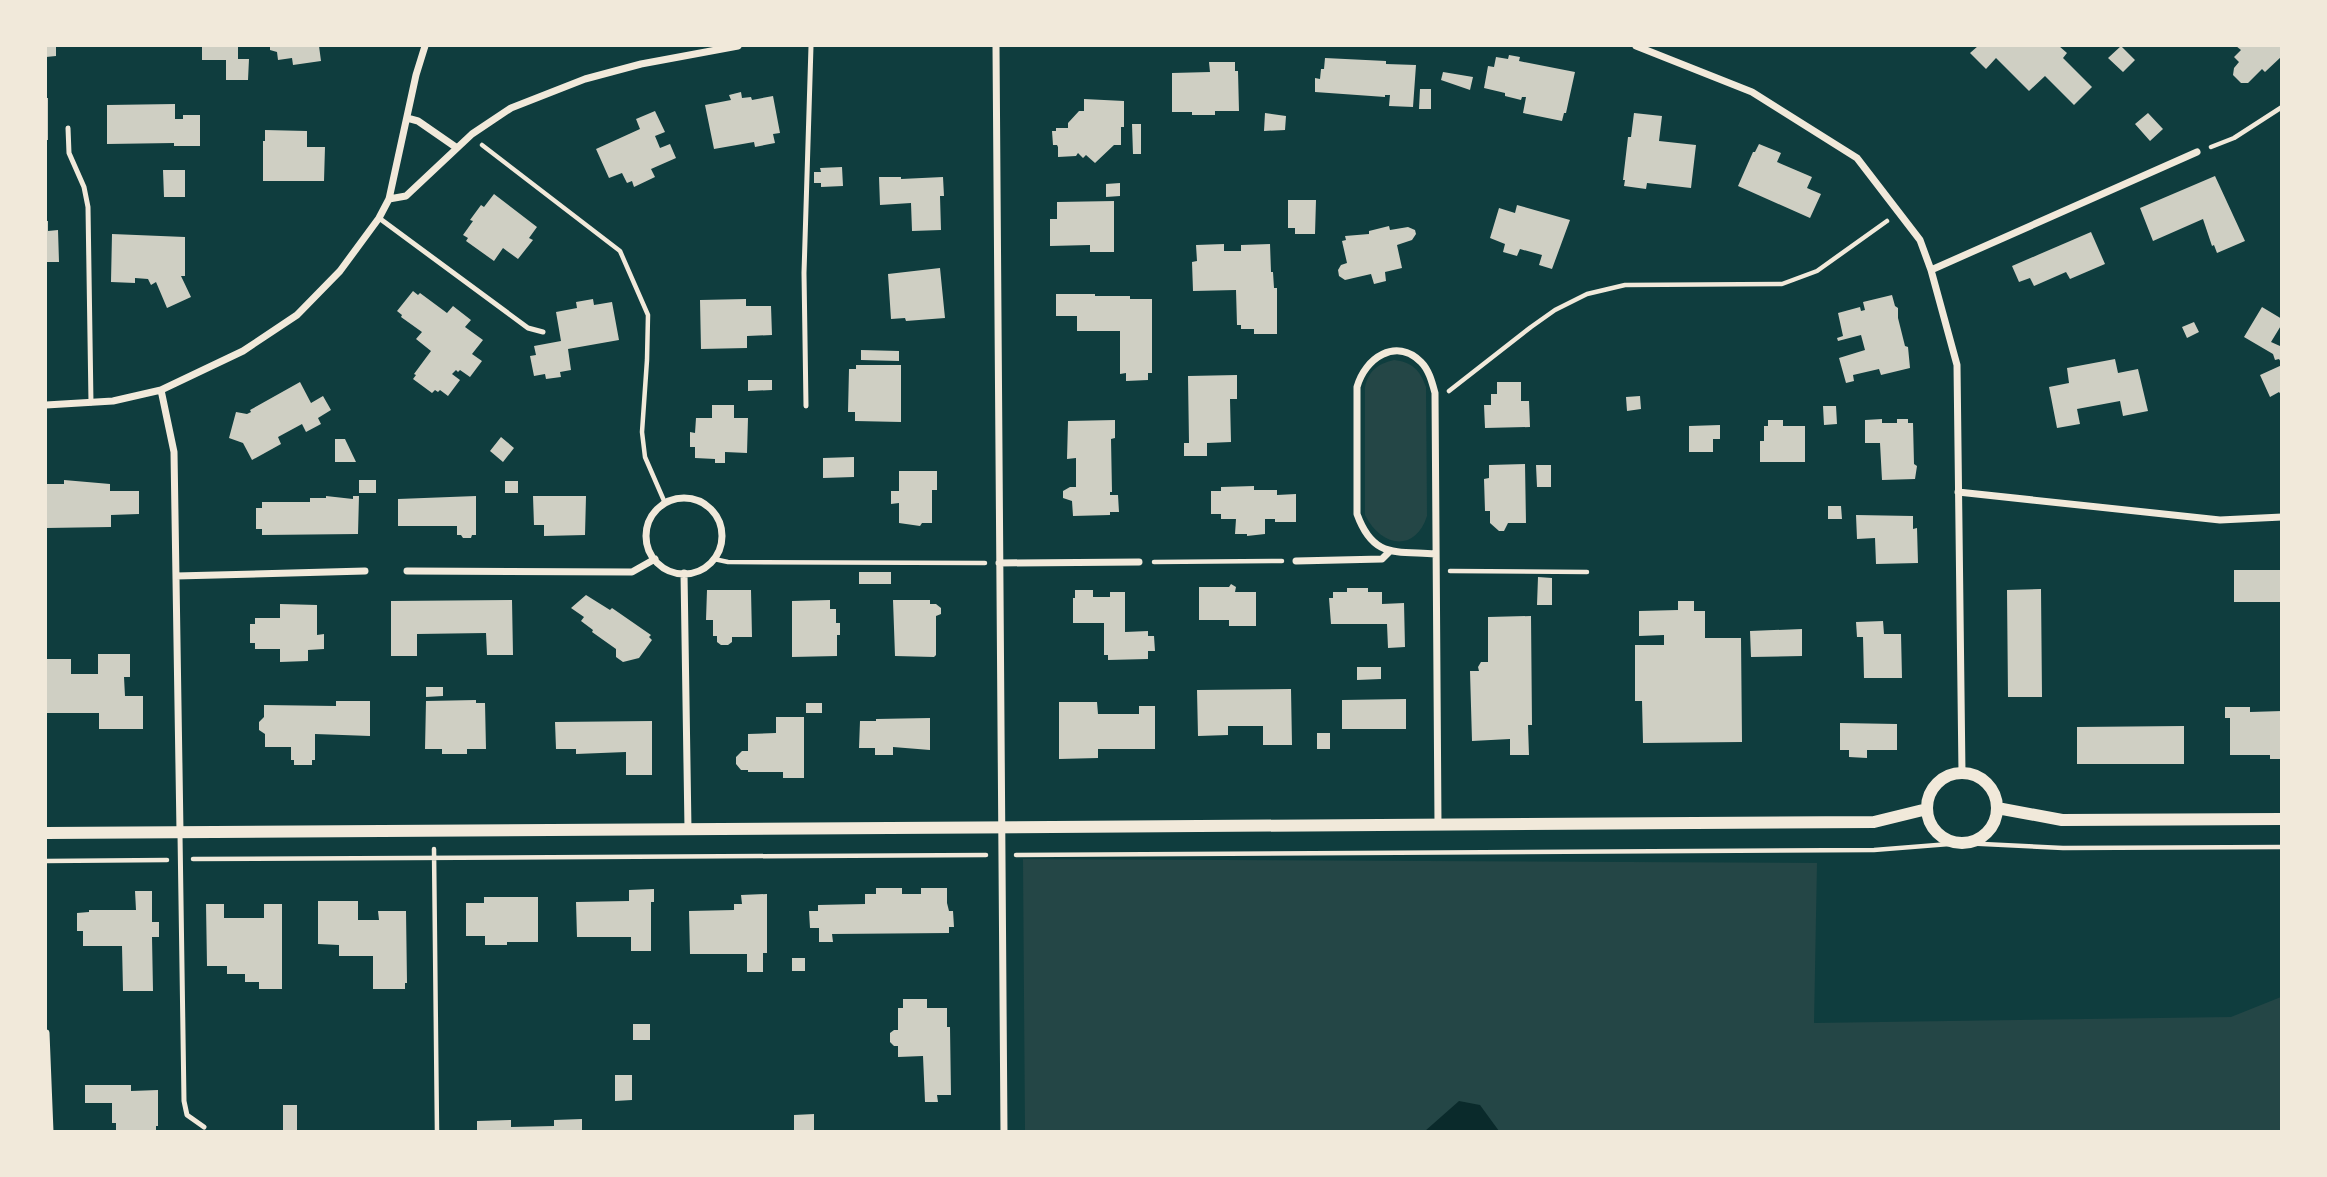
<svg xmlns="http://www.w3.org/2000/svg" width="2327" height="1177" font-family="'Source Sans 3',sans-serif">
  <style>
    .green { fill: #244646 }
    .water { fill: #0a2a2b }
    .building { fill: #cfcfc3 }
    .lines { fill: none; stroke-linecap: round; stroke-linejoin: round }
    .path { stroke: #f1e9da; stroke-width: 4.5 }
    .service { stroke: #f1e9da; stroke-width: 5 }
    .minor { stroke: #f1e9da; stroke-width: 7 }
    .tertiary { stroke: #f1e9da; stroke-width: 12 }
  </style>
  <rect width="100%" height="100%" fill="#0f3d3e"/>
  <path class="green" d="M1394 360C1412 362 1420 370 1426 387L1427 516C1415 553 1381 547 1365 515V387C1369 370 1378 364 1394 360Z
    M1023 859 1817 863 1814 1023 2231 1017 2281 997V1131H1025Z"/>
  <path class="water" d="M1459 1101 1480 1105 1499 1131H1425Z"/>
  <path class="building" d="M46 46H56V56L46 57Z
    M202 46H238V59H249L248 80H226V60H202Z
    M270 46H319L321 61 293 65 292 58 278 60 277 52 270 50Z
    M1978 46H2059L2067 53 2063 58 2092 87 2074 105 2045 76 2029 91 1996 58 1986 69 1970 53Z
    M2121 46 2135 60 2123 72 2108 58Z
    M2236 46H2282V56L2265 72 2262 69 2248 83H2241L2233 75 2234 68 2239 62 2234 57 2241 50Z
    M1509 55 1520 57 1519 61 1575 72 1566 113H1564L1562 121 1523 113 1526 97H1522L1521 100 1505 96V93L1484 88 1488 66 1494 67 1496 57 1508 59Z
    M1325 58 1386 61V64L1416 65 1413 107 1389 106 1390 95H1385V97L1315 92V78L1320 79 1321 69H1324Z
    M1209 62H1235V71H1238L1239 111H1215V115H1192V112H1172V73L1210 72Z
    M1443 72 1473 77 1470 90 1441 80Z
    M1420 89H1431V109H1419Z
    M741 92 742 98 751 97 752 100 773 96 780 133 773 134 775 143 755 147 754 142 714 149 705 105 731 100 729 95Z
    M46 98H48V140H46Z
    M1084 99 1124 101V127H1121V145H1114L1095 163 1086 155 1083 158 1078 153 1076 156 1058 157V147L1057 145H1053L1052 131H1056V128H1068V123L1079 111H1084Z
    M175 104V119H183V115H200V146H174V143L107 144V105Z
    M655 111 665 132 655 136 660 148 670 144 676 158 651 169 655 177 634 187 632 181 627 183 622 173 609 178 596 149 640 129 636 119Z
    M1265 113 1286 116 1285 130 1264 131Z
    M1634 113 1662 116 1659 141 1696 145 1691 188 1647 183 1646 189 1624 186 1625 180H1623L1628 137H1631Z
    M2148 113 2163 129 2150 141 2135 124Z
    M1132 124H1141V154H1133Z
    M265 130 307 131V147H325L324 181H263V141H265Z
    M1759 144 1781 153 1777 162 1812 177 1807 188 1821 194 1810 218 1738 186 1753 152H1755Z
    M842 167 843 186 821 187V183H814V172H821L820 168Z
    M163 170H185V197H164Z
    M2215 176 2245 241 2217 253 2214 245 2212 246 2203 219 2153 241 2140 208Z
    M879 177H901V179L943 177 944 196H940L941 230 912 231 911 203 880 205Z
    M1120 183V196L1106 197V184Z
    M494 194 537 227 529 238 533 240 518 259 503 248 494 261 466 241 468 238 463 235 473 221 470 220 481 205 484 207Z
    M1288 200H1316L1315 234H1295V228H1288Z
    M1114 201V252H1090V245L1050 246V219H1057V202Z
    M1517 205 1570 220 1552 269 1539 265 1542 255 1520 249 1517 256 1503 252 1505 244 1490 238 1499 208 1515 213Z
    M46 221H48V231L58 230 59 262H46Z
    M1389 226 1390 230 1408 227 1415 230 1416 234 1412 240 1397 245 1402 268 1385 272 1386 281 1374 284 1371 274 1345 280 1339 276 1338 270 1341 265 1347 263 1342 241 1346 240 1345 236 1369 234V231Z
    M2091 232 2105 264 2070 279 2066 272 2034 286 2030 278 2019 282 2012 266Z
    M112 234 185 237V276H181L191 297 167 308 156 282 151 285 148 279 135 278V283L111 282Z
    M1224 244V251H1241V245L1270 244 1271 272H1273L1274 288H1277V334H1254V329H1241V325H1237L1236 290 1193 291 1192 262 1197 261 1196 245Z
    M940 268 945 318 906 321 905 318 891 319 888 274Z
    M413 291 418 295 420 293 447 313 453 306 471 320 465 327 483 340 472 354 482 361 470 377 460 370 458 372 456 370 452 374 460 380 448 396 440 390 438 392 435 390 432 393 413 379 416 375 414 374 431 351 416 339 422 332 401 317 402 315 397 311Z
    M1056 294H1095V296H1130V299H1152V373H1148V380L1126 381V373L1120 374V331H1077V316H1056Z
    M1892 295 1895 306 1898 308V318L1905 346 1908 347 1910 368 1881 375 1879 369 1853 375 1854 381 1846 383 1839 358 1865 350 1861 335 1838 341 1837 338 1843 336 1838 313 1860 307 1861 311 1865 310 1863 302Z
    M593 299 594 305 612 302 619 340 568 349 571 370 560 372 561 377 546 379 545 374 534 376 530 356 536 355 534 346 561 341 556 312 577 308 576 302Z
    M746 299V306H771L772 335 747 336V348L701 349 700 300Z
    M2262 307 2282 319V324L2271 342 2280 346 2282 364 2279 359 2275 360 2273 354 2244 337Z
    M2194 322 2199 332 2187 338 2182 327Z
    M861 350 899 351V361L861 360Z
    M2115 359 2118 373 2138 369 2148 411 2123 416 2120 401 2077 409 2080 424 2057 428 2049 387 2069 383 2067 368Z
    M856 365H901V422L855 421V412H848L849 369H856Z
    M2282 365V396L2279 392 2270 397 2260 375Z
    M1237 375V399H1230L1231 442 1207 443V456H1184V443H1189L1188 376Z
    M748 380H772V390L748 391Z
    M300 382 311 403 323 396 331 410 318 418 321 424 306 432 302 424 278 437 281 444 252 460 243 443 229 438 236 412 247 414 251 412 250 410Z
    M1497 382H1521V401H1529L1530 427 1485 428 1484 405H1491V394H1497Z
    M1640 396 1641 409 1627 411 1626 397Z
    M712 405H734V418H748L747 453 725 452V463H715V459L695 458V447H690V432L695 433 696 418H712Z
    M1823 406H1836L1837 424 1824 425Z
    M1882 419V423H1897V419H1908V423H1913L1914 464 1917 466 1915 479 1882 480 1880 443H1865V420Z
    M1115 420V438L1111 439 1112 492H1110V495H1118L1119 512H1110V515L1073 516 1072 501 1063 498V491L1070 487H1076V458L1067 459 1068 421Z
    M1768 420H1783V426H1805V462H1760V441H1764V426H1768Z
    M1720 425V439H1713V452H1689V426Z
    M501 437 514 448 503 462 490 451Z
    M335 439H345L356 462H335Z
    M854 457V477L823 478V458Z
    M1525 464 1526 523H1508L1504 531H1499L1490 523V511H1485L1484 479 1489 478V465Z
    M1536 465H1551V487H1537Z
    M899 471H937V490H932V523H922L920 526 899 523V503L891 504V491H899Z
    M64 480 110 484V491H139V514L111 515V527L46 528V484H64Z
    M359 480H376V493H359Z
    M505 481H518V493H505Z
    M1254 486V490H1277V495L1296 494V522H1275V519H1265V534L1247 536V534H1235L1236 519H1221V514H1211V491H1221V487Z
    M326 496 353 499V496H359L358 534 262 535V529H256V508H262V502H310V498H326Z
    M476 496V535H472L471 538H463L461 535H457V526H398V499Z
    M533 496H586L585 535 544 536V525H534Z
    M1828 506H1841L1842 519H1828Z
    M1856 515 1913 516V529L1917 528 1918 563 1876 564 1875 538 1857 539Z
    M2234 570H2282V602H2234Z
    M859 572H891V584H859Z
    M1538 577 1552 578V605H1537Z
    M1231 584 1236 587 1235 592H1256V626H1229V620H1199V587H1229Z
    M1347 588H1368V592H1382V604L1404 603 1405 647 1388 648 1387 624H1331L1329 598H1333V592H1347Z
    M2041 589 2042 697H2008L2007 590Z
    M707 590H751L752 637H732V642L728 645H721L717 642V636H713V620H706Z
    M1075 590H1093V597H1110V592H1125V632L1148 631V636H1154L1155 651H1148V659L1108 660V655H1104V623H1073V598H1075Z
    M586 595 610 610 612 608 651 635 649 637 652 640 639 658 623 662 616 657V649L592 632 593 630 581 621 584 617 571 608Z
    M512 600 513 655H487L486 633 417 634V656H391V601Z
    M830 600V609H836V623H840V635H837V656L792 657V601Z
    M893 600H930V604H936L941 608V614L936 616V655L934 657 895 656Z
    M1678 601H1694V611H1705V638H1741L1742 742 1643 743 1642 701H1635V645H1664V635L1639 636V611L1678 610Z
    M280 604 317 605V635L324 634V649L308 650V661L280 662V649H255V643H250V624H255V618H280Z
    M1531 616 1532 725H1528L1529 755H1510V739L1472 741 1470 671H1479L1478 667 1481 662H1488V617Z
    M1883 621 1884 634H1901L1902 678H1864L1863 637H1857L1856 622Z
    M1802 629V656L1751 657 1750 631Z
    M98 654H130V677H124L125 696H143V729H99V713H46V659H71V674H98Z
    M1357 667H1381V679L1357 680Z
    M426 687H443V696L426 697Z
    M1291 689 1292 745H1263V726H1228V735L1198 736 1197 690Z
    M1406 699V729H1342V700Z
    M476 700V703H485L486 749H467V754H442V749H425L426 701Z
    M336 701H370V736L315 734V760H312V765H294V760H291V747H265V734L259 730V722L264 717V705L336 706Z
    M1059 702H1097L1098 714H1139V706H1155V749H1098V758L1059 759Z
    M806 703H822V713H806Z
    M2225 707H2250V712L2282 711V759H2270V755H2230V718H2225Z
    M776 717H804V778H783V772H748V770H741L736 764V757L742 751H748V734L776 733Z
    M930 718V750L893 747V755H875V748H859L860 721H876V719Z
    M652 721V775H626V752L576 754V749H556L555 722Z
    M1840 723 1897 724V750H1867V758L1849 757V750H1840Z
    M2184 726V764H2077V727Z
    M1317 733H1330V749H1317Z
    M876 888H902V894H921V888H947V903L949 911H953L954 927H949V933L832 934 833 942H819V928H810L809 911H818V905L865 904V894H876Z
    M654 889V902H651V951H631V937H577L576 902 629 901V890Z
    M135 891H152V922H159V937H152L153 991H123L122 946H83V931H77V913L89 912V910H136Z
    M767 894V953H763V972H747V954H690L689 911 734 910V904H742L741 895Z
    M484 897H538V942H507V945H485V936H466V903H484Z
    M318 901H358V920H379L378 911H406L407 983H405V989H373V956H339V945L318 944Z
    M206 904H224V918H264V904H282V989H259V982H245V974H227V966H207Z
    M792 958H805V971H792Z
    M903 999H927V1008H947V1027H950L951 1095H937L938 1102H925L923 1056 898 1057V1046H894L890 1042V1033L894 1030H898V1008H903Z
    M633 1024H650V1040H633Z
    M615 1075H632V1100L615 1101Z
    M85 1085H131V1091L158 1090V1126H156V1132H116V1123H112V1103H85Z
    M283 1105H297V1132H283Z
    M814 1114V1131H794V1115Z
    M582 1119V1132H477V1121L511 1120V1127L554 1126V1120Z"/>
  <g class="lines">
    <path class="path" d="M482 145 620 251 648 315 647 360 642 432 645 457 665 503
      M2211 147 2234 138 2282 107
      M1449 391 1531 327 1555 310 1587 294 1625 285 1782 284 1817 271 1887 221
      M714 559 728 562 985 563
      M1154 562 1282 561
      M1450 571 1587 572
      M434 849 437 1132
      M1016 855 1874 850 1962 843 2063 848 2282 847
      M193 859 986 855
      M46 861 167 860"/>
    <path class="service" d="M68 128 69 153 84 187 88 207 91 403
      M379 218 528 328 543 332
      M806 406 804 273 811 46
      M180 834 184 1101 187 1115 204 1127"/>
    <path class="minor" d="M996 46 1004 1132
      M1636 46 1752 92 1857 158 1920 240 1931 270 1957 365 1962 773
      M407 118 418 121 457 148
      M389 199 406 196 472 134 511 108 585 79 641 64 738 46
      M1931 270 2197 152
      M161 390 174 452 180 832
      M46 405 113 401 161 390 243 351 297 315 340 271 379 218 389 199 416 75 425 46
      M1958 492 2220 520 2282 517
      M646 536a38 38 0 1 1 76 0a38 38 0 1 1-76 0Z
      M1435 554C1394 551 1373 558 1357 514V387C1365 358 1396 337 1421 362 1429 370 1432 382 1435 393L1438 824
      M1296 561 1382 559 1390 551
      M999 563 1139 562
      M407 571 632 572 655 559
      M684 573 688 829
      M176 576 365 571
      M46 1033 50 1132"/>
    <path class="tertiary" d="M1927 808a35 35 0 1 1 70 0a35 35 0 1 1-70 0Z
      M1997 808 2062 820 2282 819
      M46 833 1874 822 1927 809"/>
  </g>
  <rect width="2327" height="1177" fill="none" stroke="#f1e9da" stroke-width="94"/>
</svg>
